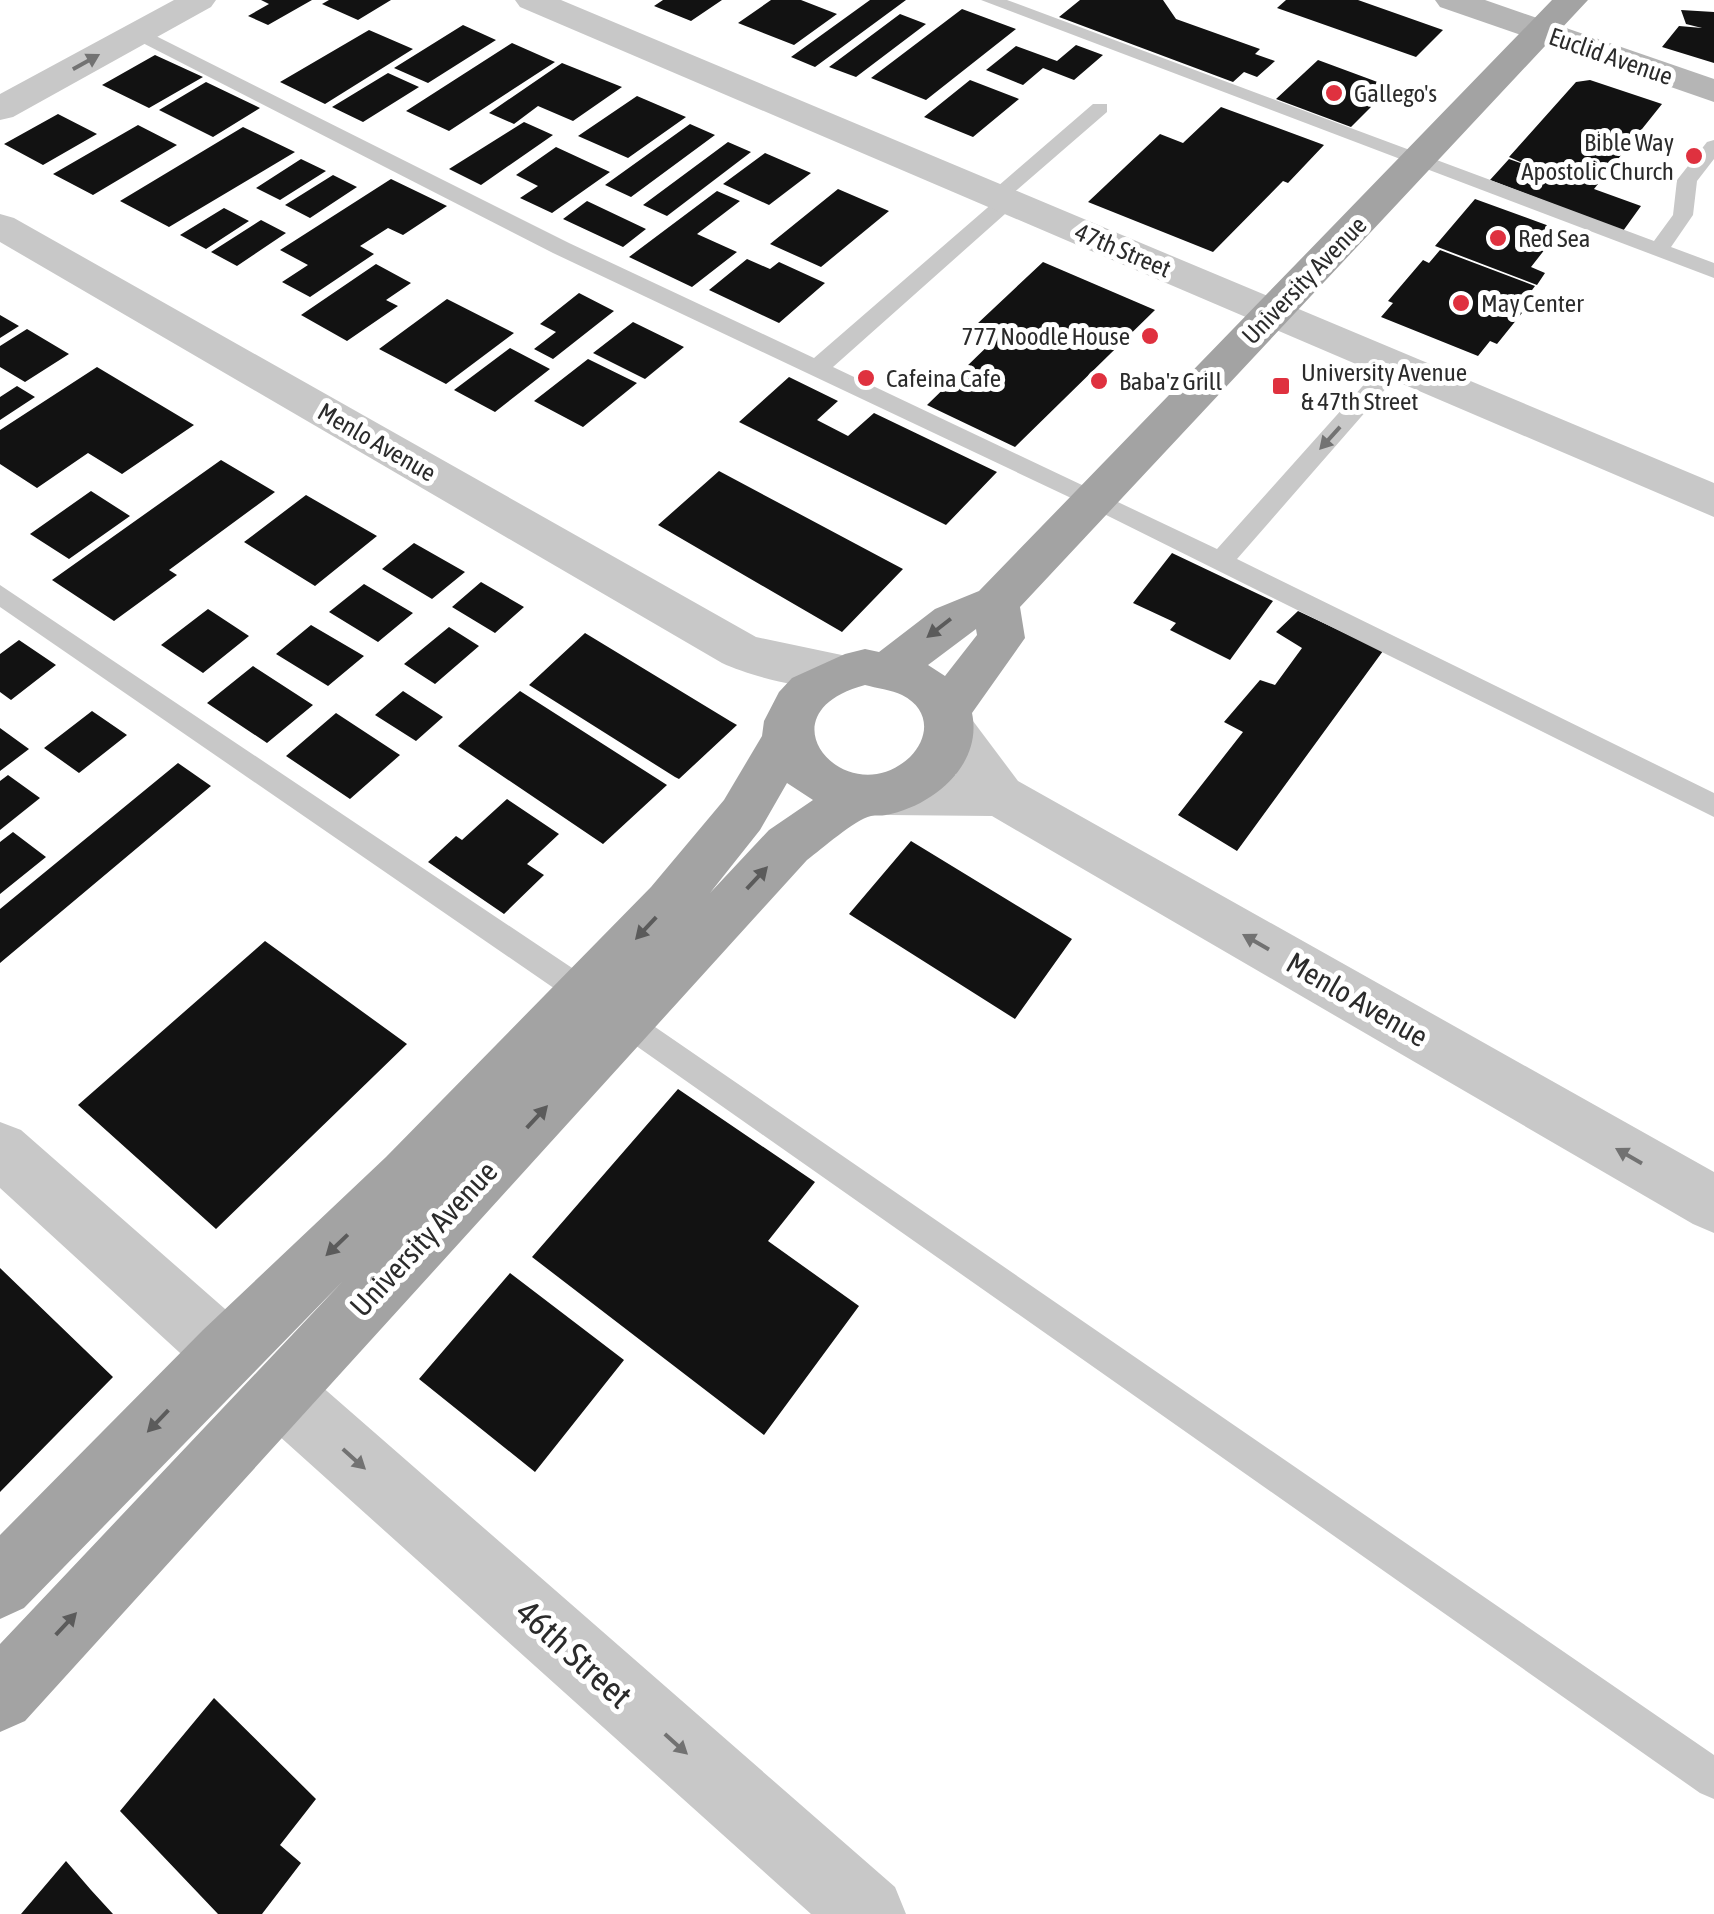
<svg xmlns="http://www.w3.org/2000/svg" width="1714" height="1914" font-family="'Asap Condensed',sans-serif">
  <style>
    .building { fill: #121212 }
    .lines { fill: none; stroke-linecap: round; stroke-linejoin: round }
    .lane { fill: #c8c8c8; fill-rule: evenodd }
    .street { fill: #c8c8c8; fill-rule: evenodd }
    .secondary { fill: #b5b5b5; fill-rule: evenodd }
    .primary { fill: #a3a3a3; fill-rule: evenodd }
    .oneway { fill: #727272 }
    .oneway2 { fill: #5b5b5b }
    .poi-dot { fill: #df313f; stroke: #fff; stroke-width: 4 }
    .labels { text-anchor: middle; stroke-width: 10; stroke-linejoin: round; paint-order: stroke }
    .far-street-label { font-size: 25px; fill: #2b2b2b; stroke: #fff }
    .far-poi-label { font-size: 25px; fill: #2b2b2b; stroke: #fff; text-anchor: start }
    .street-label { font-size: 30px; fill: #2b2b2b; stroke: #fff }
    .near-street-label { font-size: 35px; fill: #2b2b2b; stroke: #fff }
  </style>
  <rect width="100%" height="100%" fill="#fff"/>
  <path class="building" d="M261 0H312L268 25 248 16 269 4Z
    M329 0H391L358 20 322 4Z
    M663 0H722L691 21 654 6Z
    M771 0H801L837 14 794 45 738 23Z
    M870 0H906L815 67 791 57Z
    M1080 0H1163L1176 19 1260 49 1255 54 1275 61 1257 77 1244 72 1233 82 1059 17Z
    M1286 0H1358L1443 30 1416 57 1277 8Z
    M962 9 1016 29 926 100 871 78Z
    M1681 10 1714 12V63L1662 47 1679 26 1702 28 1686 24Z
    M900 14 926 24 856 77 829 67Z
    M463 25 496 40 428 83 394 68Z
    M369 30 413 49 325 104 280 82Z
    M512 43 555 62 449 131 406 111Z
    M1076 45 1103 55 1074 80 1043 68 1023 85 986 70 1016 46 1057 61Z
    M155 55 203 77 149 108 102 85Z
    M1318 60 1391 87 1351 127 1276 99Z
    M562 63 622 87 573 121 538 106 514 124 489 113Z
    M388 73 419 87 363 122 332 107Z
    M970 80 1019 99 973 137 924 117Z
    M1590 80 1662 104 1594 189 1641 206 1623 231 1490 180 1509 159 1534 168 1509 157 1576 82Z
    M206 82 260 108 213 137 159 110Z
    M637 96 686 117 628 158 578 136Z
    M1221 107 1324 145 1288 183 1283 181 1213 252 1088 202 1160 134 1183 143Z
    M58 114 97 134 43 165 4 144Z
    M524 122 553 135 481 185 449 169Z
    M690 124 715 135 631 197 605 185Z
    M138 125 177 145 93 195 53 174Z
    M243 127 295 152 169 227 120 201Z
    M728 142 751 152 667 216 643 205Z
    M556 147 610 172 552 213 520 198 538 186 516 175Z
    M765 153 811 173 769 205 723 184Z
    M301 159 326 171 280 200 256 188Z
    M333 175 357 187 310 218 285 205Z
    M391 179 447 206 403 235 388 228 360 246 374 254 310 297 282 282 308 265 280 250Z
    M838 189 889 211 821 267 770 244Z
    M717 191 740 201 697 234 737 252 692 287 629 257Z
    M1475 199 1560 230 1531 267 1545 273 1537 285 1435 246Z
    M587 201 646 229 623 247 563 219Z
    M224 208 249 221 206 249 180 235Z
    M261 220 286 233 237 266 211 252Z
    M1440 250 1535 286 1524 301 1530 303 1497 344 1490 341 1478 356 1381 317 1393 303 1388 301 1423 260 1429 263Z
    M747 259 770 269 779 262 825 283 779 323 709 290Z
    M1043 262 1155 310 1015 447 927 405 999 335 977 324Z
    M376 264 411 283 386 300 398 306 347 341 301 315Z
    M579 293 614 311 553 359 534 349 556 332 540 324Z
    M447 299 514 333 446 384 379 349Z
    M0 315 19 326 0 338Z
    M633 322 684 347 645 379 593 353Z
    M27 329 69 354 25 382 0 367V346Z
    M510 348 550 369 495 412 454 390Z
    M588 359 637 383 583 427 534 401Z
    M97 367 194 425 122 474 88 453 37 488 0 464V430Z
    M789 377 838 401 817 420 848 436 874 413 997 472 946 525 739 422Z
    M17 386 35 397 0 420V397Z
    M221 460 275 492 169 570 177 575 114 621 52 580Z
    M719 471 886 560 903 569 842 632 658 525Z
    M91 491 130 516 69 559 30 534Z
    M306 495 377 536 315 586 244 542Z
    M414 543 465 572 432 599 382 569Z
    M1172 553 1273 601 1230 660 1170 630 1176 623 1133 603Z
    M481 582 524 607 495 633 452 607Z
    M364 584 413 613 378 642 329 612Z
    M208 609 249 636 203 673 161 645Z
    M1298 611 1383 651 1237 851 1178 815 1243 732 1224 722 1260 680 1275 685 1302 648 1276 632Z
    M311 625 364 656 328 686 276 654Z
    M449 627 479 646 435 684 404 664Z
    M585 633 730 721 737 725 679 779 675 777 529 685Z
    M19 640 56 665 11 700 0 692V654Z
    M253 666 313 705 267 743 207 703Z
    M403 691 443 717 416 741 375 715Z
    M520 691 667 785 603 844 458 746Z
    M92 711 127 735 79 773 44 748Z
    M336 713 400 755 350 799 286 756Z
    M0 728 29 749 0 771Z
    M178 763 211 786 0 963V909Z
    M8 775 40 798 0 830V781Z
    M507 799 559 834 527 864 544 875 504 914 428 862 456 836 462 840Z
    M13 832 46 857 0 894V842Z
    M911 841 1072 939 1015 1019 849 914Z
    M265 941 407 1044 216 1229 78 1105Z
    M678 1089 815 1182 768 1241 859 1306 764 1435 532 1257Z
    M0 1268 113 1377 0 1492Z
    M510 1273 624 1360 535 1472 419 1379Z
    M214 1698 316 1799 280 1845 301 1863 262 1914H218L120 1811Z
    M66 1861 91 1890 113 1914H21Z"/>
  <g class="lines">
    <path class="lane" d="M981 0H1007L1654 241 1673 215 1677 180 1707 142 1714 140V159L1697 181 1693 215 1671 247 1714 263V278Z
      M138 27 569 243 814 358 994 202 987 197 990 193 1093 104H1107V112L1010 196 1017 202 1014 206 833 367 1217 549 1386 360H1402L1405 365 1402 370 1237 559 1714 793V817L1086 505 553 253 131 37 129 33Z
      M0 585 596 984 600 993 596 1002 585 1006 574 1002 0 607Z
      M626 1007 1714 1755V1799L1700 1793 615 1031 611 1021 615 1011Z"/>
    <path class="street" d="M174 0H216L211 7 13 117 0 120V94Z
      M515 0H561L1714 483V517L520 7Z
      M0 214 14 218 756 637 856 658 863 671 856 684C822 695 754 678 722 663L0 242Z
      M952 712 970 717 1018 781 1714 1172V1233L1693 1224 992 816 888 815 870 809 862 794 870 779 888 773 956 775 927 731 934 717Z
      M0 1122 21 1130 249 1330 258 1352 249 1374 226 1384 203 1374 0 1188Z
      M281 1362 304 1371 895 1887 906 1914H811L258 1417 249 1394 258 1371Z"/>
    <path class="secondary" d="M1435 0H1485L1714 79V102L1440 7Z"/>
    <path class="primary" d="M1552 0H1588L1020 607 1025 638 972 713C983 765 933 806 886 815 881 816 876 815 871 816 854 820 822 849 807 860L25 1721 0 1732V1644L343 1281 24 1608 0 1619V1535L203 1330 386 1157 651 887 724 800 762 736 764 721 779 692 792 678 845 654 865 649 879 652 935 609 979 591ZM976 629 977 635 945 676 928 665ZM865 685C876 688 892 690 902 695 930 709 930 737 910 757 848 815 756 714 865 685ZM787 783 813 800 769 830 710 893 760 830Z"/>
  </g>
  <defs><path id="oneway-solid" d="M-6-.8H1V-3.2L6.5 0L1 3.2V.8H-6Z" transform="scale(2.5)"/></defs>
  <g class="oneway">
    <use href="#oneway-solid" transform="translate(86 62) rotate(-29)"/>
    <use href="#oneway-solid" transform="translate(1330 438) rotate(132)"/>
    <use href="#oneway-solid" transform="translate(1256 942) rotate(-150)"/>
    <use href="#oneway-solid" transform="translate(1629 1156) rotate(-150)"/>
    <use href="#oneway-solid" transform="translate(354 1459) rotate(42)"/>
    <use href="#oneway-solid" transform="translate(676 1744) rotate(42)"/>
  </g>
  <g class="oneway2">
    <use href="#oneway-solid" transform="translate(939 628) rotate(142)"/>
    <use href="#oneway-solid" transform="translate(757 878) rotate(-47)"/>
    <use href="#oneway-solid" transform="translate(646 928) rotate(133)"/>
    <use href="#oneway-solid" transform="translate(537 1117) rotate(-47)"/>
    <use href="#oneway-solid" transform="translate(337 1245) rotate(136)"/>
    <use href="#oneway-solid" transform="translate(158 1421) rotate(134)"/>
    <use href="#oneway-solid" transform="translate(66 1624) rotate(-47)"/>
  </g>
  <g class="poi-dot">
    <circle cx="1334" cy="93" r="10"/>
    <circle cx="1694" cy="156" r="10"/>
    <circle cx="1498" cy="238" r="10"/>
    <circle cx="1461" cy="303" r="10"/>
    <circle cx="1150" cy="336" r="10"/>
    <circle cx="866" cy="378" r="10"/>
    <circle cx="1099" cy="381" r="10"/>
    <rect x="1271" y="376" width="20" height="20" rx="5"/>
  </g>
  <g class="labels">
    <g class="far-street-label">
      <text transform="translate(1611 56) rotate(19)" y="9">Euclid Avenue</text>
      <text transform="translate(1123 250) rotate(23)" y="9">47th Street</text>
      <text transform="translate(1304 280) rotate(-46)" y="9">University Avenue</text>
      <text transform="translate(377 442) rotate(30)" y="9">Menlo Avenue</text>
    </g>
    <g class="far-poi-label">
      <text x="1354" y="102">Gallego's</text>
      <text x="1674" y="151" text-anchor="end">Bible Way<tspan x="1674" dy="29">Apostolic Church</tspan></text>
      <text x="1518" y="247">Red Sea</text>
      <text x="1481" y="312">May Center</text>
      <text x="1130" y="345" text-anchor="end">777 Noodle House</text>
      <text x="1301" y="381">University Avenue<tspan x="1301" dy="29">&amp; 47th Street</tspan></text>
      <text x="886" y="387">Cafeina Cafe</text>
      <text x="1119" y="390">Baba'z Grill</text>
    </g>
    <g class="street-label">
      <text transform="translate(1357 1000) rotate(30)" y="10">Menlo Avenue</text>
      <text transform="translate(424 1239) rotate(-47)" y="10">University Avenue</text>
    </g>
    <g class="near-street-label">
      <text transform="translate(574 1654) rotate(42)" y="12">46th Street</text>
    </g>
  </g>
</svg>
